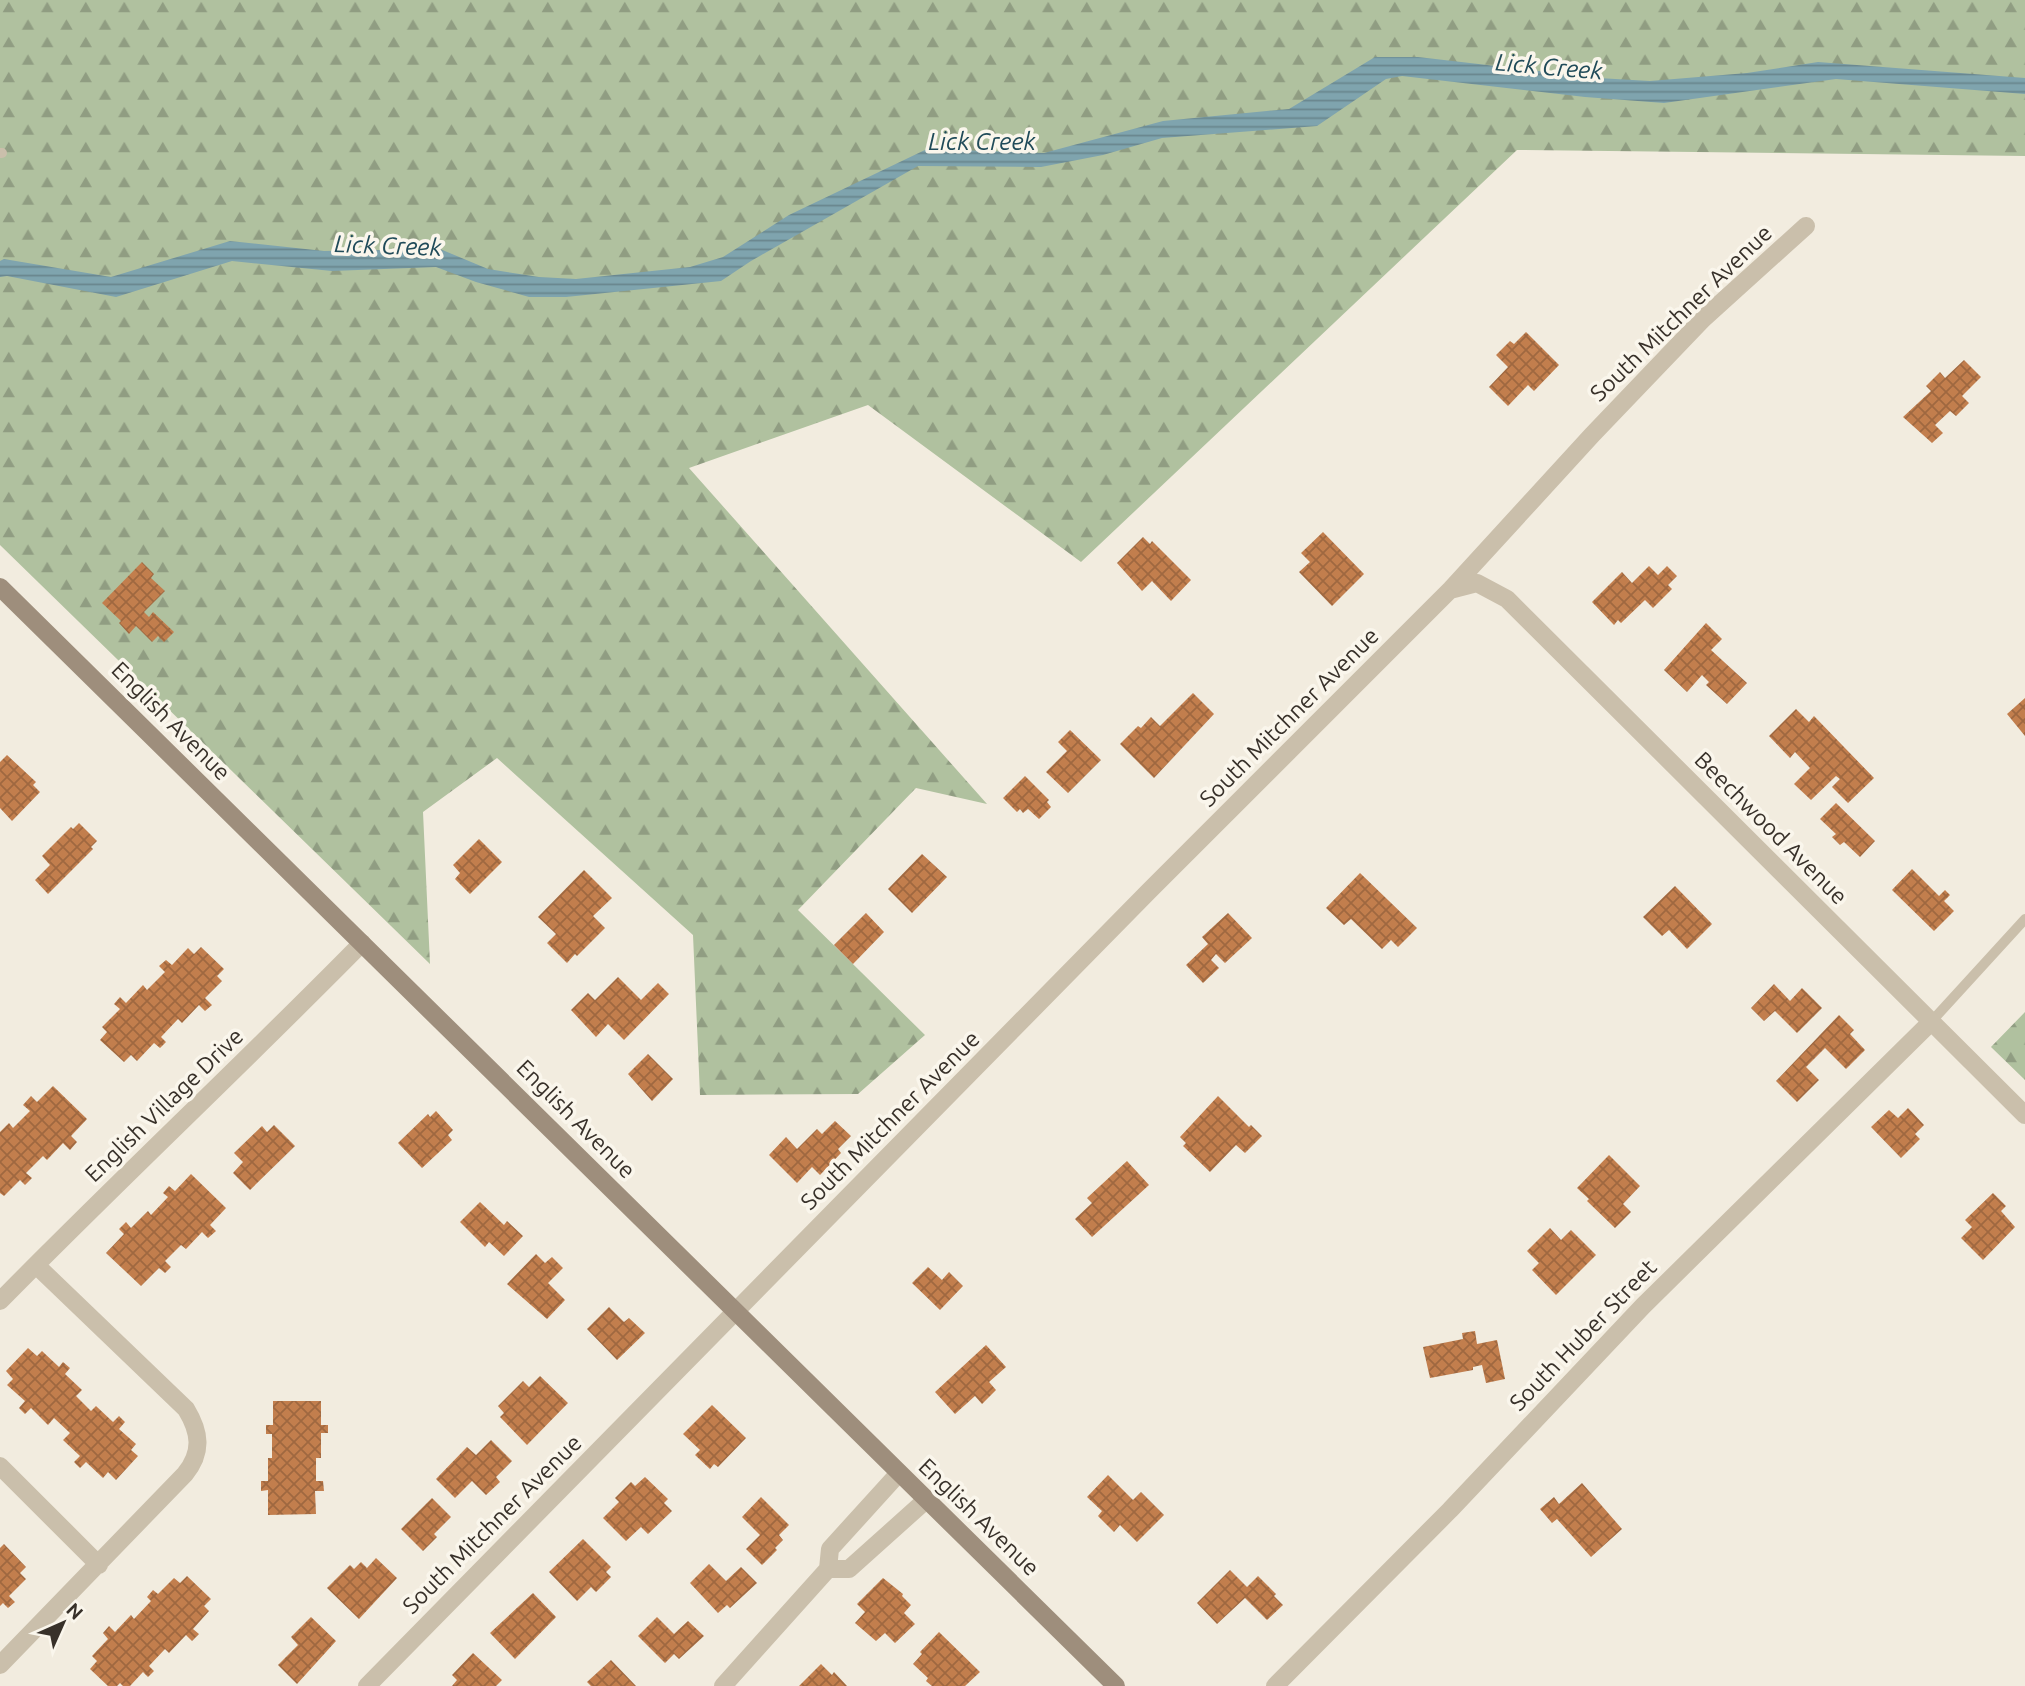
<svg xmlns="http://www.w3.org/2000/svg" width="2025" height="1686" font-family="Ubuntu,sans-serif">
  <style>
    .forest { fill: url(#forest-firs) }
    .water { fill: url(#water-rules) }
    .building { fill: url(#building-cross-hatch) }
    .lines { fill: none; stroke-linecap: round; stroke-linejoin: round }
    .lane { stroke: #cabfab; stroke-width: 10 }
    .street { stroke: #cabfab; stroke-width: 18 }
    .secondary { stroke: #9e8e7c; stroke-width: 18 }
    .labels { text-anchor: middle; stroke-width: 7; stroke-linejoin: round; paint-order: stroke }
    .street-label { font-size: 23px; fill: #38312a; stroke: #faf6ec }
    .water-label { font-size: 24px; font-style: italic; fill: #204b59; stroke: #faf6ec }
  </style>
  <defs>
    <pattern id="forest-firs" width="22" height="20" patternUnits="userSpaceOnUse" patternTransform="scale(1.75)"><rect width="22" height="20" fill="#b0c19f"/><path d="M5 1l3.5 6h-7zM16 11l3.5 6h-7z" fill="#909d82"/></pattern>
    <pattern id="water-rules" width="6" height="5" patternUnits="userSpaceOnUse" patternTransform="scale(1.75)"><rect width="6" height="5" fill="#7fa4ae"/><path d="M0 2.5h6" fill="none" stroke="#69868e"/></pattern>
    <pattern id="building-cross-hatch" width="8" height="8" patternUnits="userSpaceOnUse" patternTransform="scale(1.75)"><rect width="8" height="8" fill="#c27e4d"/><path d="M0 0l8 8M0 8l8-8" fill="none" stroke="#9f6840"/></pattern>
  </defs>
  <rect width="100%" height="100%" fill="#f2ecdf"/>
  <path class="forest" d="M0 0H2025V156L1517 150 1081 562 868 405 689 468 987 804 916 788 798 910 925 1035 858 1094 700 1095 693 935 497 758 423 812 430 964 0 545Z
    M2025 1012V1080L1991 1047Z"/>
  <path class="water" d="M1375 57H1418L1598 78 1650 81 1747 73 1818 62 2025 78V94L1836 79 1664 103 1585 97 1402 76 1386 79 1317 126 1162 138 1103 155 1041 167 918 166 751 261 721 281 566 297H529L476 282 436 267 332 271 232 261 116 297 7 276 0 277V261L4 259 111 277 230 241 324 251 440 249 488 269 539 277 576 279 690 267 723 257 789 215 927 149 1044 153 1163 121 1289 109Z"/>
  <path class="building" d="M1526 332 1559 365 1534 391 1528 385 1508 406 1489 387 1508 367 1496 355 1510 341 1514 344Z
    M1964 360 1981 377 1962 396 1969 403 1956 416 1950 411 1935 425 1943 433 1932 443 1903 417 1931 391 1926 386 1940 372 1945 378Z
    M1323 532 1364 574 1332 606 1299 572 1310 562 1301 553Z
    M1143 537 1150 544 1152 541 1191 580 1171 601 1152 581 1142 591 1117 563Z
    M142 562 154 574 151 578 165 591 144 612 149 617 153 612 174 632 164 642 158 636 152 642 136 626 129 634 119 623 121 621 102 603Z
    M1649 566 1658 575 1667 566 1677 576 1668 585 1672 589 1653 608 1645 600 1621 623 1618 620 1614 625 1592 602 1622 572 1632 583Z
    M1706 623 1722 639 1711 650 1747 683 1727 704 1706 685 1709 682 1702 675 1687 692 1664 670Z
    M1193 693 1214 714 1154 778 1120 744 1138 726 1141 728 1151 717 1160 726Z
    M2025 698V736L2007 714Z
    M1796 709 1809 722 1814 716 1874 778 1848 803 1832 787 1840 779 1836 776 1811 800 1794 784 1810 768 1795 752 1790 758 1769 736Z
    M1070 730 1101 760 1068 793 1046 772 1067 751 1058 742Z
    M7 755 36 782 33 785 40 792 12 821 0 808V762Z
    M1025 776 1049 800 1047 802 1051 807 1039 819 1028 809 1023 813 1020 809 1017 812 1003 798Z
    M1836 803 1875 841 1860 857 1844 842 1840 845 1832 837 1836 834 1820 819Z
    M79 823 97 841 91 847 93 849 48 894 35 880 50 865 42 856 71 827 73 829Z
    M479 839 502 862 470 894 455 879 460 873 453 865Z
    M922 854 947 877 912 913 888 889Z
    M1912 869 1939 896 1945 890 1950 895 1944 901 1954 911 1934 931 1892 890Z
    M584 870 612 898 593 916 605 928 577 956 575 954 567 963 547 943 556 934 538 917Z
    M1360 873 1417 928 1398 947 1391 940 1382 949 1351 919 1344 925 1326 908Z
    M1675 886 1712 924 1687 949 1669 930 1662 936 1643 917Z
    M866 913 884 932 853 964 834 945Z
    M1228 913 1252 938 1225 963 1216 954 1211 960 1219 968 1203 983 1186 965 1208 944 1202 937Z
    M201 947 224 969 217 976 222 981 205 998 212 1005 205 1011 199 1005 182 1023 178 1019 161 1037 166 1042 160 1048 154 1043 137 1061 131 1055 124 1062 100 1040 107 1032 102 1027 120 1009 114 1004 120 997 126 1003 143 985 147 990 165 972 159 966 166 960 172 965 188 948 194 954Z
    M618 977 641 1000 658 983 669 994 624 1040 608 1024 596 1037 571 1010 588 993 595 1000Z
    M1774 984 1790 1001 1802 988 1822 1008 1797 1033 1775 1011 1764 1021 1751 1008Z
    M1839 1015 1854 1030 1850 1034 1865 1050 1846 1069 1825 1048 1806 1067 1819 1080 1797 1102 1776 1081Z
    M648 1054 673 1079 652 1101 628 1074Z
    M53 1086 87 1119 71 1136 77 1142 70 1150 63 1143 47 1160 43 1156 26 1173 32 1178 25 1185 20 1180 4 1196 0 1193V1132L9 1123 13 1128 30 1111 23 1105 31 1096 37 1102Z
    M1218 1096 1249 1127 1251 1125 1262 1136 1245 1153 1236 1145 1210 1172 1183 1146 1186 1143 1180 1137Z
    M1908 1108 1924 1125 1915 1134 1920 1139 1901 1158 1871 1127 1889 1110 1898 1118Z
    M436 1111 453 1130 448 1135 452 1140 422 1168 398 1143 428 1114 430 1117Z
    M835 1121 851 1136 838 1149 841 1153 820 1175 812 1167 797 1183 769 1155 786 1137 797 1149 817 1129 822 1134Z
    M274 1125 295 1146 250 1190 233 1173 243 1162 234 1153 262 1126 267 1132Z
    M1609 1155 1640 1186 1623 1204 1631 1212 1615 1228 1587 1201 1589 1199 1577 1188Z
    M1127 1161 1149 1185 1092 1237 1075 1219 1092 1203 1087 1198Z
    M191 1174 226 1208 210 1225 216 1231 208 1238 202 1232 186 1249 181 1245 165 1261 171 1267 165 1273 159 1268 141 1286 106 1253 124 1234 119 1229 126 1222 131 1228 148 1211 151 1215 168 1197 163 1193 169 1186 175 1191Z
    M1993 1193 2006 1206 2001 1211 2015 1227 1983 1260 1961 1238 1972 1227 1965 1220Z
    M480 1202 504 1225 507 1221 523 1236 504 1256 489 1242 485 1247 460 1222Z
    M1550 1228 1561 1240 1571 1230 1596 1255 1556 1295 1532 1270 1539 1263 1527 1251Z
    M536 1254 545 1263 552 1257 563 1268 548 1283 565 1300 547 1319 507 1284Z
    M928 1267 942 1280 949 1272 963 1286 940 1310 912 1283Z
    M609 1307 624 1322 629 1318 645 1333 617 1360 587 1329Z
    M1475 1331 1477 1344 1497 1340 1505 1379 1486 1383 1482 1365 1473 1367V1370L1430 1378 1423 1347 1463 1339 1462 1333Z
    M986 1345 1006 1367 989 1382 996 1390 982 1404 975 1396 955 1414 935 1392Z
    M28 1348 37 1356 42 1351 59 1367 63 1362 70 1368 65 1374 82 1390 76 1396 91 1411 96 1406 113 1422 119 1416 125 1422 119 1429 136 1444 131 1450 138 1456 116 1480 108 1472 103 1478 86 1462 80 1468 74 1462 80 1456 63 1440 70 1433 54 1418 48 1425 31 1408 25 1414 19 1408 25 1401 7 1385 13 1379 6 1371Z
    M540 1376 568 1403 527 1445 500 1417 504 1413 498 1406 523 1381 529 1387Z
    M273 1401H321V1425H328V1433H321V1458H316V1481H323L324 1491H315L316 1514 268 1515V1490L261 1491V1481H268V1458H272V1434H266V1425H273Z
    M712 1405 746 1438 718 1467 714 1464 710 1469 695 1455 700 1450 683 1434Z
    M491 1440 512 1461 496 1477 500 1482 486 1495 472 1481 455 1498 436 1479 467 1447 476 1455Z
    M1108 1475 1133 1500 1141 1492 1164 1515 1137 1542 1120 1525 1114 1532 1098 1516 1102 1511 1087 1497Z
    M645 1477 668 1499 664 1503 672 1511 648 1534 641 1527 626 1541 603 1518 619 1502 615 1498 631 1482 635 1486Z
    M1582 1483 1622 1529 1591 1557 1557 1519 1552 1523 1540 1509 1554 1497 1559 1504Z
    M761 1497 789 1525 779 1535 783 1540 775 1548 777 1550 762 1565 746 1549 760 1535 742 1517Z
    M432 1498 451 1517 434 1534 437 1537 423 1551 401 1529Z
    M583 1539 611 1567 606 1572 611 1577 596 1592 591 1587 577 1601 549 1572Z
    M4 1544 26 1567 20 1573 26 1579 9 1596 15 1602 8 1608 3 1603 0 1606V1548Z
    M376 1558 397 1578 359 1619 327 1588 350 1565 354 1569 361 1562 367 1568Z
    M709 1564 726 1581 741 1567 757 1583 730 1608 727 1605 718 1613 690 1583Z
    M1230 1570 1247 1587 1258 1576 1276 1594 1274 1596 1283 1605 1267 1620 1245 1598 1217 1624 1197 1603Z
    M187 1576 211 1599 204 1606 209 1611 193 1629 199 1634 192 1641 186 1635 169 1653 165 1649 149 1666 154 1671 148 1677 143 1672 130 1686H123L120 1683 117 1686H108L90 1669 97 1661 92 1656 108 1639 103 1633 109 1626 115 1632 131 1615 134 1619 151 1601 147 1597 153 1590 158 1594 174 1578 180 1583Z
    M883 1578 903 1594 902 1596 911 1605 904 1613 915 1624 895 1643 885 1633 876 1641 855 1623 865 1612 857 1604Z
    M533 1593 556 1617 515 1659 490 1633Z
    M311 1617 336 1641 297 1684 278 1665 298 1645 291 1637Z
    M657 1617 674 1634 688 1621 704 1636 679 1659 674 1654 665 1663 638 1636Z
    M939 1632 980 1672 965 1686H932L926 1681 928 1678 913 1664 922 1654 920 1652Z
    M473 1653 502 1680 496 1686H452L457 1680 452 1675Z
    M611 1660 636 1686H591L587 1682Z
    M821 1664 832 1675 834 1672 847 1686H799Z"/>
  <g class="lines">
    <path class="lane" d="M0 153H2
      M1931 1022 2025 919"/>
    <path class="street" d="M1451 589 1592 435 1703 319 1806 226
      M0 1301C119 1180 243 1064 362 943
      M0 1466 99 1565
      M828 1569H849L926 1500
      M0 1665 185 1474C203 1452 200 1432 186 1409L36 1265
      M367 1686 1149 891 1450 590 1477 583 1507 599 2025 1115
      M723 1686 828 1569 830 1549 899 1473
      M1275 1686 1450 1510 1643 1306 1931 1022"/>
    <path class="secondary" d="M0 587 1116 1686"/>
  </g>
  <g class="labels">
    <g class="street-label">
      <text transform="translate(1681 313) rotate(-44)" y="8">South Mitchner Avenue</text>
      <text transform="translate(1289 717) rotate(-45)" y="8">South Mitchner Avenue</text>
      <text transform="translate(171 721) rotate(45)" y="8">English Avenue</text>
      <text transform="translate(1771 828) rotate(45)" y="8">Beechwood Avenue</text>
      <text transform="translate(164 1105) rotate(-44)" y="8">English Village Drive</text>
      <text transform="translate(576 1119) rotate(45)" y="8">English Avenue</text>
      <text transform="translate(890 1120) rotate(-45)" y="8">South Mitchner Avenue</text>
      <text transform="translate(1583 1335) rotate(-46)" y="8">South Huber Street</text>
      <text transform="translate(979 1517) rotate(44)" y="8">English Avenue</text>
      <text transform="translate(492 1524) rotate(-45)" y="8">South Mitchner Avenue</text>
    </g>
    <g class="water-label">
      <text transform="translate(1549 67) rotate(5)" y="8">Lick Creek</text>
      <text x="982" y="150">Lick Creek</text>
      <text transform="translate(388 246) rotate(2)" y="8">Lick Creek</text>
    </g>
  </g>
  <g transform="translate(63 1623) rotate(45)" stroke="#faf6ec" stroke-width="5" paint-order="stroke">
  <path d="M0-5L12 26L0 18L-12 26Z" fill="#38312a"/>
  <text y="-10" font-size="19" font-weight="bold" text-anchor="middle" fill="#38312a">N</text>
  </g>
</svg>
